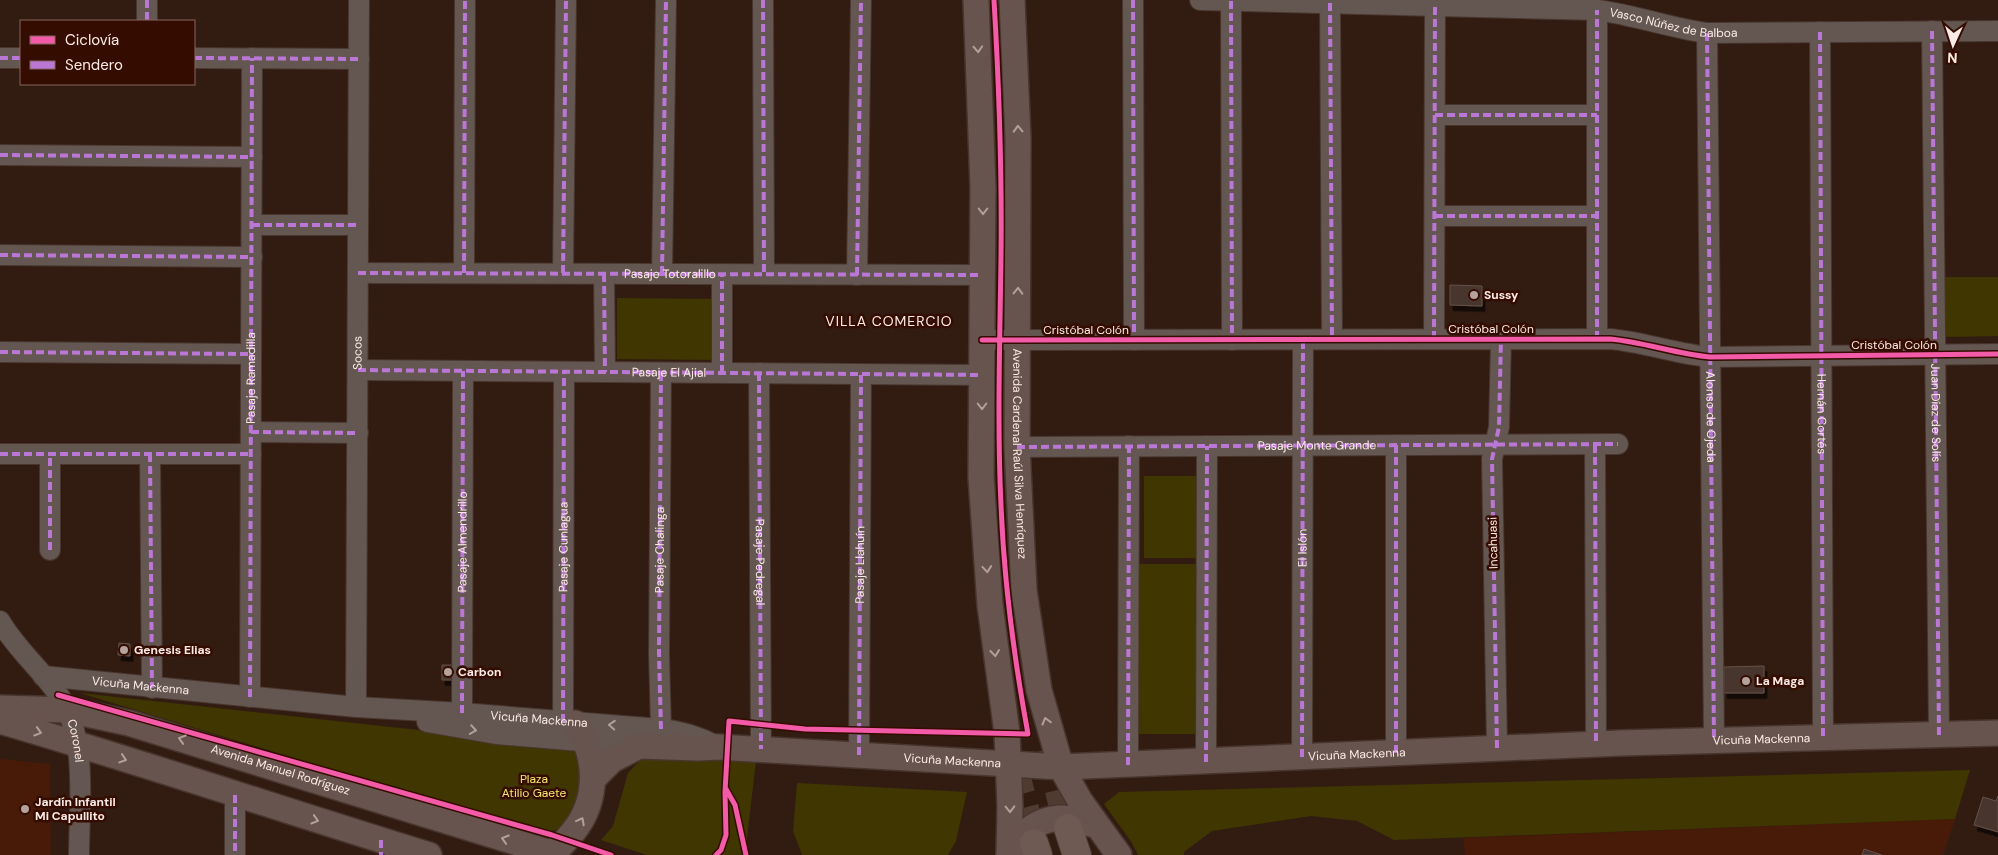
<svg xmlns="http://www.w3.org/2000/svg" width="1998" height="855" font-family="'DM Sans',sans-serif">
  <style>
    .built { fill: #481b08 }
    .green { fill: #3f3602 }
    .building { fill: #47352d; stroke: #655149; filter: url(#shadow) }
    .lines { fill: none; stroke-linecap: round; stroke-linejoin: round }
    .highway-tunnel { stroke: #503b32; stroke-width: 28; stroke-dasharray: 28 14; stroke-linecap: butt }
    .minor-casing { stroke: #48362e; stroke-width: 22 }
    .major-casing { stroke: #48362e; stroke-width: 28 }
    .highway-casing { stroke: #48362e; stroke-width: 30 }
    .minor { stroke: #645651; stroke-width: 20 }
    .major { stroke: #68544e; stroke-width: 25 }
    .highway { stroke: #6e5a52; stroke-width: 28 }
    .quiet { stroke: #ba77d6; stroke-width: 4; stroke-dasharray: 8 4; stroke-linecap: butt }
    .cycleway-casing { stroke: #340c00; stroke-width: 8 }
    .cycleway { stroke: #f35aa7; stroke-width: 5 }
    .oneway { stroke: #b2a09a }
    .oneway2 { stroke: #b0a09b }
    .poi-dot { fill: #b5a39b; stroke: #340c00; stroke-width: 2 }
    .labels { text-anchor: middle; stroke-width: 5; stroke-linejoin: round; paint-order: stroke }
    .street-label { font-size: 12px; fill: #fcebe5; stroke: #340c00 }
    .poi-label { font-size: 12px; font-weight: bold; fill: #fcebe5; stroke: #340c00; text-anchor: start }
    .park-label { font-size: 12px; fill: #f7e76a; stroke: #340c00 }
    .neighbourhood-label { font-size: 14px; letter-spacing: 1px; fill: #fcebe5; stroke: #340c00 }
  </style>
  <defs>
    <filter id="shadow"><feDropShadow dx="3" dy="5.5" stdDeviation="0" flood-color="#0009"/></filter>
  </defs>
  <rect width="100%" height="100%" fill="#321c12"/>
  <path class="built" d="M0 759 50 764 51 855H0Z
    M1955 819 1943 855H1465L1463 838Z"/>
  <path class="green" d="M1942 277H1998V336L1943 337Z
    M617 298 717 299V360L617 359Z
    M1144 476H1198V558H1144Z
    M1138 564H1200L1202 734H1139Z
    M80 693 575 747 582 768 581 796 564 828 541 833Z
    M655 750 756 761 745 855H647L601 840 613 826 628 773 642 758Z
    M1970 770 1955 819 1394 840 1357 821 1311 816 1212 831 1184 852V855H1138L1132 843 1104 804 1119 792Z
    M797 783 967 792 956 841 948 855H802L793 831Z"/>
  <path class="building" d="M1450 285 1482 286V306L1450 305Z
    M119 643 130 644V656L118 655Z
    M442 665H453V680H442Z
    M1764 666V693H1724V667Z
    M1998 796V832L1974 825 1983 797 1996 801Z
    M1864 849 1882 855H1862Z"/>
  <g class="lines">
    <path class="highway-tunnel" d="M1049 749 1068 828
      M1014 767 1034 843"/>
    <defs>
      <g id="minor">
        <path d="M147 0V21"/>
        <path d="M763 0 764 274"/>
        <path d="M1133 0 1134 340"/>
        <path id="s1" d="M1200 0 1597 10C1635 15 1670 28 1707 33L1998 31"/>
        <path d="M1231 1 1232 340"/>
        <path d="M1330 3 1332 339"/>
        <path d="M1932 31 1939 735"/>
        <path id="s2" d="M1820 32 1823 737"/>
        <path id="s3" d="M1707 33 1714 740"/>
        <path d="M0 58H21"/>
        <path d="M194 58 359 59"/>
        <path d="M1435 115H1597"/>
        <path d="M0 155 252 157"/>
        <path d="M1435 216H1597"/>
        <path d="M252 225H358"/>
        <path d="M0 255 252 257"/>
        <path d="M358 273 982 275"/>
        <path d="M464 273 465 0"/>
        <path d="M563 273 566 0"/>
        <path d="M604 274 605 372"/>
        <path d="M662 274 666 0"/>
        <path d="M857 275 861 0"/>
        <path d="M1434 339 1435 6"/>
        <path d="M1597 339V10"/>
        <path d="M982 340 1610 339C1644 342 1676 354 1710 357L1998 354"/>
        <path d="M0 352 251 354"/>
        <path d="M358 370 982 375"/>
        <path d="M722 373V274"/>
        <path id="s4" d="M759 373 761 749"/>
        <path d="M251 432 358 433"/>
        <path d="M1396 445V753"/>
        <path d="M1595 445 1596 744"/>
        <path d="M1017 447 1618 444"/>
        <path d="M0 454H251"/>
        <path d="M150 454 152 688"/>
        <path d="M50 550V454"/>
        <path id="s5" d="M0 621C16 649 42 670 60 697 88 739 79 806 79 855"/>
        <path id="s6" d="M43 676 356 707 462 713 661 729C682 731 699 736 718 747"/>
        <path d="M250 697 252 58"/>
        <path id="s7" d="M356 707 359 0"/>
        <path id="s8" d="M462 713 463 371"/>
        <path d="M427 722 496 734 639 746"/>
        <path id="s9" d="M563 722 564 372"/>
        <path d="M661 729 659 654 661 373"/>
        <path d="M1497 748 1492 459 1499 427 1501 339"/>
        <path d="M859 755 861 374"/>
        <path id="s10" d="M1302 757 1303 340"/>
        <path d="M1206 762 1207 446"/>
        <path d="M1128 765 1129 446"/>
        <path d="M235 795V855"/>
      </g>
      <g id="major">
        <path d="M976 0 983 187 981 477 990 605 1007 733 1010 806 1009 855"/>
        <path id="s11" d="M1012 0 1018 138 1017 447 1024 590 1039 690 1061 767 1080 801 1119 855"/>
        <path id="s12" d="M0 708 68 710 129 723 557 855"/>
        <path d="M0 721C144 763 286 811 429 855"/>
        <path id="s13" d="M593 779 612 760 639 746 698 748 718 747 1061 767 1621 743 1998 733"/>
        <path d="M547 855C558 850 566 841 573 832 599 800 598 756 575 723"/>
        <path d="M1009 855C1027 821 1055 810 1091 824"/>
      </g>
      <path id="highway" d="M1068 828 1077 855
        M1034 843 1038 855"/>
    </defs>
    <use href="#minor" class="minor-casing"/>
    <use href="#major" class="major-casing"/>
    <use href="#highway" class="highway-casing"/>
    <use href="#minor" class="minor"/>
    <use href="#major" class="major"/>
    <use href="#highway" class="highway"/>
    <g class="quiet">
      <path d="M147 0V21"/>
      <path d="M763 0 764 274"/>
      <path d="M1133 0 1134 340"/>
      <path d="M1231 1 1232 340"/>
      <path d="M1330 3 1332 339"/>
      <path id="s14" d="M1932 31 1939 735"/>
      <path d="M1820 32 1823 737"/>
      <path d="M1707 33 1714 740"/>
      <path d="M0 58H21"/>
      <path d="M194 58 359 59"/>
      <path d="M1435 115H1597"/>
      <path d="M0 155 252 157"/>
      <path d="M1435 216H1597"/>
      <path d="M252 225H358"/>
      <path d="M0 255 252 257"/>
      <path id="s15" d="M358 273 982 275"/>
      <path d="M464 273 465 0"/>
      <path d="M563 273 566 0"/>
      <path d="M604 274 605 372"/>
      <path d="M662 274 666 0"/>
      <path d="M857 275 861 0"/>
      <path d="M1434 339 1435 6"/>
      <path d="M1597 339V10"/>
      <path d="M0 352 251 354"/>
      <path id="s16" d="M358 370 982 375"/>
      <path d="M722 373V274"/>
      <path d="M759 373 761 749"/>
      <path d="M251 432 358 433"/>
      <path d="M1396 445V753"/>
      <path d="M1595 445 1596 744"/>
      <path id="s17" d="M1017 447 1618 444"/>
      <path d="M0 454H251"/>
      <path d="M150 454 152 688"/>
      <path d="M50 550V454"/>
      <path id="s18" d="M250 697 252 58"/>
      <path d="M462 713 463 371"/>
      <path d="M563 722 564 372"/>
      <path id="s19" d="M661 729 659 654 661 373"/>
      <path d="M1497 748 1492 459 1499 427 1501 339"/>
      <path id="s20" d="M859 755 861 374"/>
      <path d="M1302 757 1303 340"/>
      <path d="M1206 762 1207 446"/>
      <path d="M1128 765 1129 446"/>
      <path d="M235 795V855"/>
      <path d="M381 840V855"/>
    </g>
    <defs>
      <path id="cycleway" d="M982 340 1610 339C1644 342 1676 354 1710 357L1998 354
        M58 695 552 835 611 855
        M726 789 735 805 746 855
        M716 855 721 850 726 835 725 792 729 721 805 729 1028 734C1014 658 1004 582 1001 505 997 423 1000 339 1001 256 1002 171 999 85 994 0"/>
    </defs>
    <use href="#cycleway" class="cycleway-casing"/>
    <use href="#cycleway" class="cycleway"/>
  </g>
  <defs><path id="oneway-chevron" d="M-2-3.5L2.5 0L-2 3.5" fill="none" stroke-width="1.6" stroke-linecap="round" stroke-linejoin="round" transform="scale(1.25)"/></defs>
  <g class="oneway">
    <use href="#oneway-chevron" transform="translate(978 49) rotate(87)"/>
    <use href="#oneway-chevron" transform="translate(1018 129) rotate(-92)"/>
    <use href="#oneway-chevron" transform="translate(983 211) rotate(90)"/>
    <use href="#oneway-chevron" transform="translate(1018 291) rotate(-89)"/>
    <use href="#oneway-chevron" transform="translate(982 406) rotate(90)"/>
    <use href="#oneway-chevron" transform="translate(987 569) rotate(85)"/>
    <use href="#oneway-chevron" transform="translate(995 653) rotate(83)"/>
    <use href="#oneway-chevron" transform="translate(1046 721) rotate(-105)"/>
    <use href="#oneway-chevron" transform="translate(38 732) rotate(17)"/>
    <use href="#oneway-chevron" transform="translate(182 739) rotate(-163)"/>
    <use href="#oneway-chevron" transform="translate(123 759) rotate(18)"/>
    <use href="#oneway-chevron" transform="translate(1010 809) rotate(89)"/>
    <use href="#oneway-chevron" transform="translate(315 820) rotate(17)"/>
    <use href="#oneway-chevron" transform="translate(581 821) rotate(-62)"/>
    <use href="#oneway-chevron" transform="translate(505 839) rotate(-163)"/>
  </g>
  <g class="oneway2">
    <use href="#oneway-chevron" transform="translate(612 725) rotate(-176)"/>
    <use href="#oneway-chevron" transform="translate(473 730) rotate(9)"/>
  </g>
  <g class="poi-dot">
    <circle cx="1474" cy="295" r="5"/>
    <circle cx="124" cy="650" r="5"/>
    <circle cx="448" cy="672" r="5"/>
    <circle cx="1746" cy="681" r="5"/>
    <circle cx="25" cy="809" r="5"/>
  </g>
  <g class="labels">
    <g class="street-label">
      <text dy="4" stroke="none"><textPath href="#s1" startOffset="475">Vasco Núñez de Balboa</textPath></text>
      <text dy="4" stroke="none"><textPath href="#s15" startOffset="312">Pasaje Totoralillo</textPath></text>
      <text x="1491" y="333">Cristóbal Colón</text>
      <text x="1086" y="334">Cristóbal Colón</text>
      <text x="1894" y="349">Cristóbal Colón</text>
      <text dy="4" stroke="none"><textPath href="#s7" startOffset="354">Socos</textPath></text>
      <text dy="4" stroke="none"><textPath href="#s16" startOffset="311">Pasaje El Ajial</textPath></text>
      <text dy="4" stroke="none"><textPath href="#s18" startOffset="319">Pasaje Ramadilla</textPath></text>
      <text dy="4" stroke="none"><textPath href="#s14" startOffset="382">Juan Díaz de Solís</textPath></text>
      <text dy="4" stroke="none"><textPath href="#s2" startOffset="382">Hernán Cortés</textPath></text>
      <text dy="4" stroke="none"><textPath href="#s3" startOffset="384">Alonso de Ojeda</textPath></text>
      <text dy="4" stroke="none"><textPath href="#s17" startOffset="300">Pasaje Monte Grande</textPath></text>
      <text dy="4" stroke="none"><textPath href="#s11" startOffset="454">Avenida Cardenal Raúl Silva Henríquez</textPath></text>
      <text dy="4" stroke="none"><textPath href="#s8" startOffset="171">Pasaje Almendrillo</textPath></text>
      <text transform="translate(1493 543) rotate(-91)" y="4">Incahuasi</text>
      <text dy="4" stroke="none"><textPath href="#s9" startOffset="175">Pasaje Cunlagua</textPath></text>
      <text dy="4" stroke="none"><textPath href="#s10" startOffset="209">El Islón</textPath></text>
      <text dy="4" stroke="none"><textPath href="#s19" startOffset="179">Pasaje Chalinga</textPath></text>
      <text dy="4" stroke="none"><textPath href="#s4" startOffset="189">Pasaje Pedregal</textPath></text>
      <text dy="4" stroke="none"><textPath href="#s20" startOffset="190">Pasaje Llahuín</textPath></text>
      <text dy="4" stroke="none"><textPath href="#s6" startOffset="98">Vicuña Mackenna</textPath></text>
      <text dy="4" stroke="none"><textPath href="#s6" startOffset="498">Vicuña Mackenna</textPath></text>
      <text dy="4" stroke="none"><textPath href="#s13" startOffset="1181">Vicuña Mackenna</textPath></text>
      <text dy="4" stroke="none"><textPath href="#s5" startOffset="144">Coronel</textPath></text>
      <text dy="4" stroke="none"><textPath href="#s13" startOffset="776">Vicuña Mackenna</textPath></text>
      <text dy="4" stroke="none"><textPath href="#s13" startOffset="371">Vicuña Mackenna</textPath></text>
      <text dy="4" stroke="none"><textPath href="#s12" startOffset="289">Avenida Manuel Rodríguez</textPath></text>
    </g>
    <g class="poi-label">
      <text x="1484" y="299">Sussy</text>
      <text x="134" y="654">Genesis Elias</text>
      <text x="458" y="676">Carbon</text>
      <text x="1756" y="685">La Maga</text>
      <text x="35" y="806">Jardín Infantil<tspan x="35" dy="14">Mi Capullito</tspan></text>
    </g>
    <g class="park-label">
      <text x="534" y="783">Plaza<tspan x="534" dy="14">Atilio Gaete</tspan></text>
    </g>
    <g class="neighbourhood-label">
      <text x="889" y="326">VILLA COMERCIO</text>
    </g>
  </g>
  <rect x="20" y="20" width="175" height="65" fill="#340c00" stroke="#84655c"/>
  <rect x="30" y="36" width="25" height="8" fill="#f35aa7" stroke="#84655c"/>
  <text x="65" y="45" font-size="15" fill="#fcebe5">Ciclovía</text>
  <rect x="30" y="61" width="25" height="8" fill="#ba77d6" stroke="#84655c"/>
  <text x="65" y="70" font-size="15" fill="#fcebe5">Sendero</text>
  <g transform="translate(1953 45) rotate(183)" stroke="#340c00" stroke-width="4" paint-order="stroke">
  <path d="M0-4L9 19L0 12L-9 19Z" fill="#fcebe5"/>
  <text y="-8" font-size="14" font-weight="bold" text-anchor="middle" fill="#fcebe5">N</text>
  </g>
</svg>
